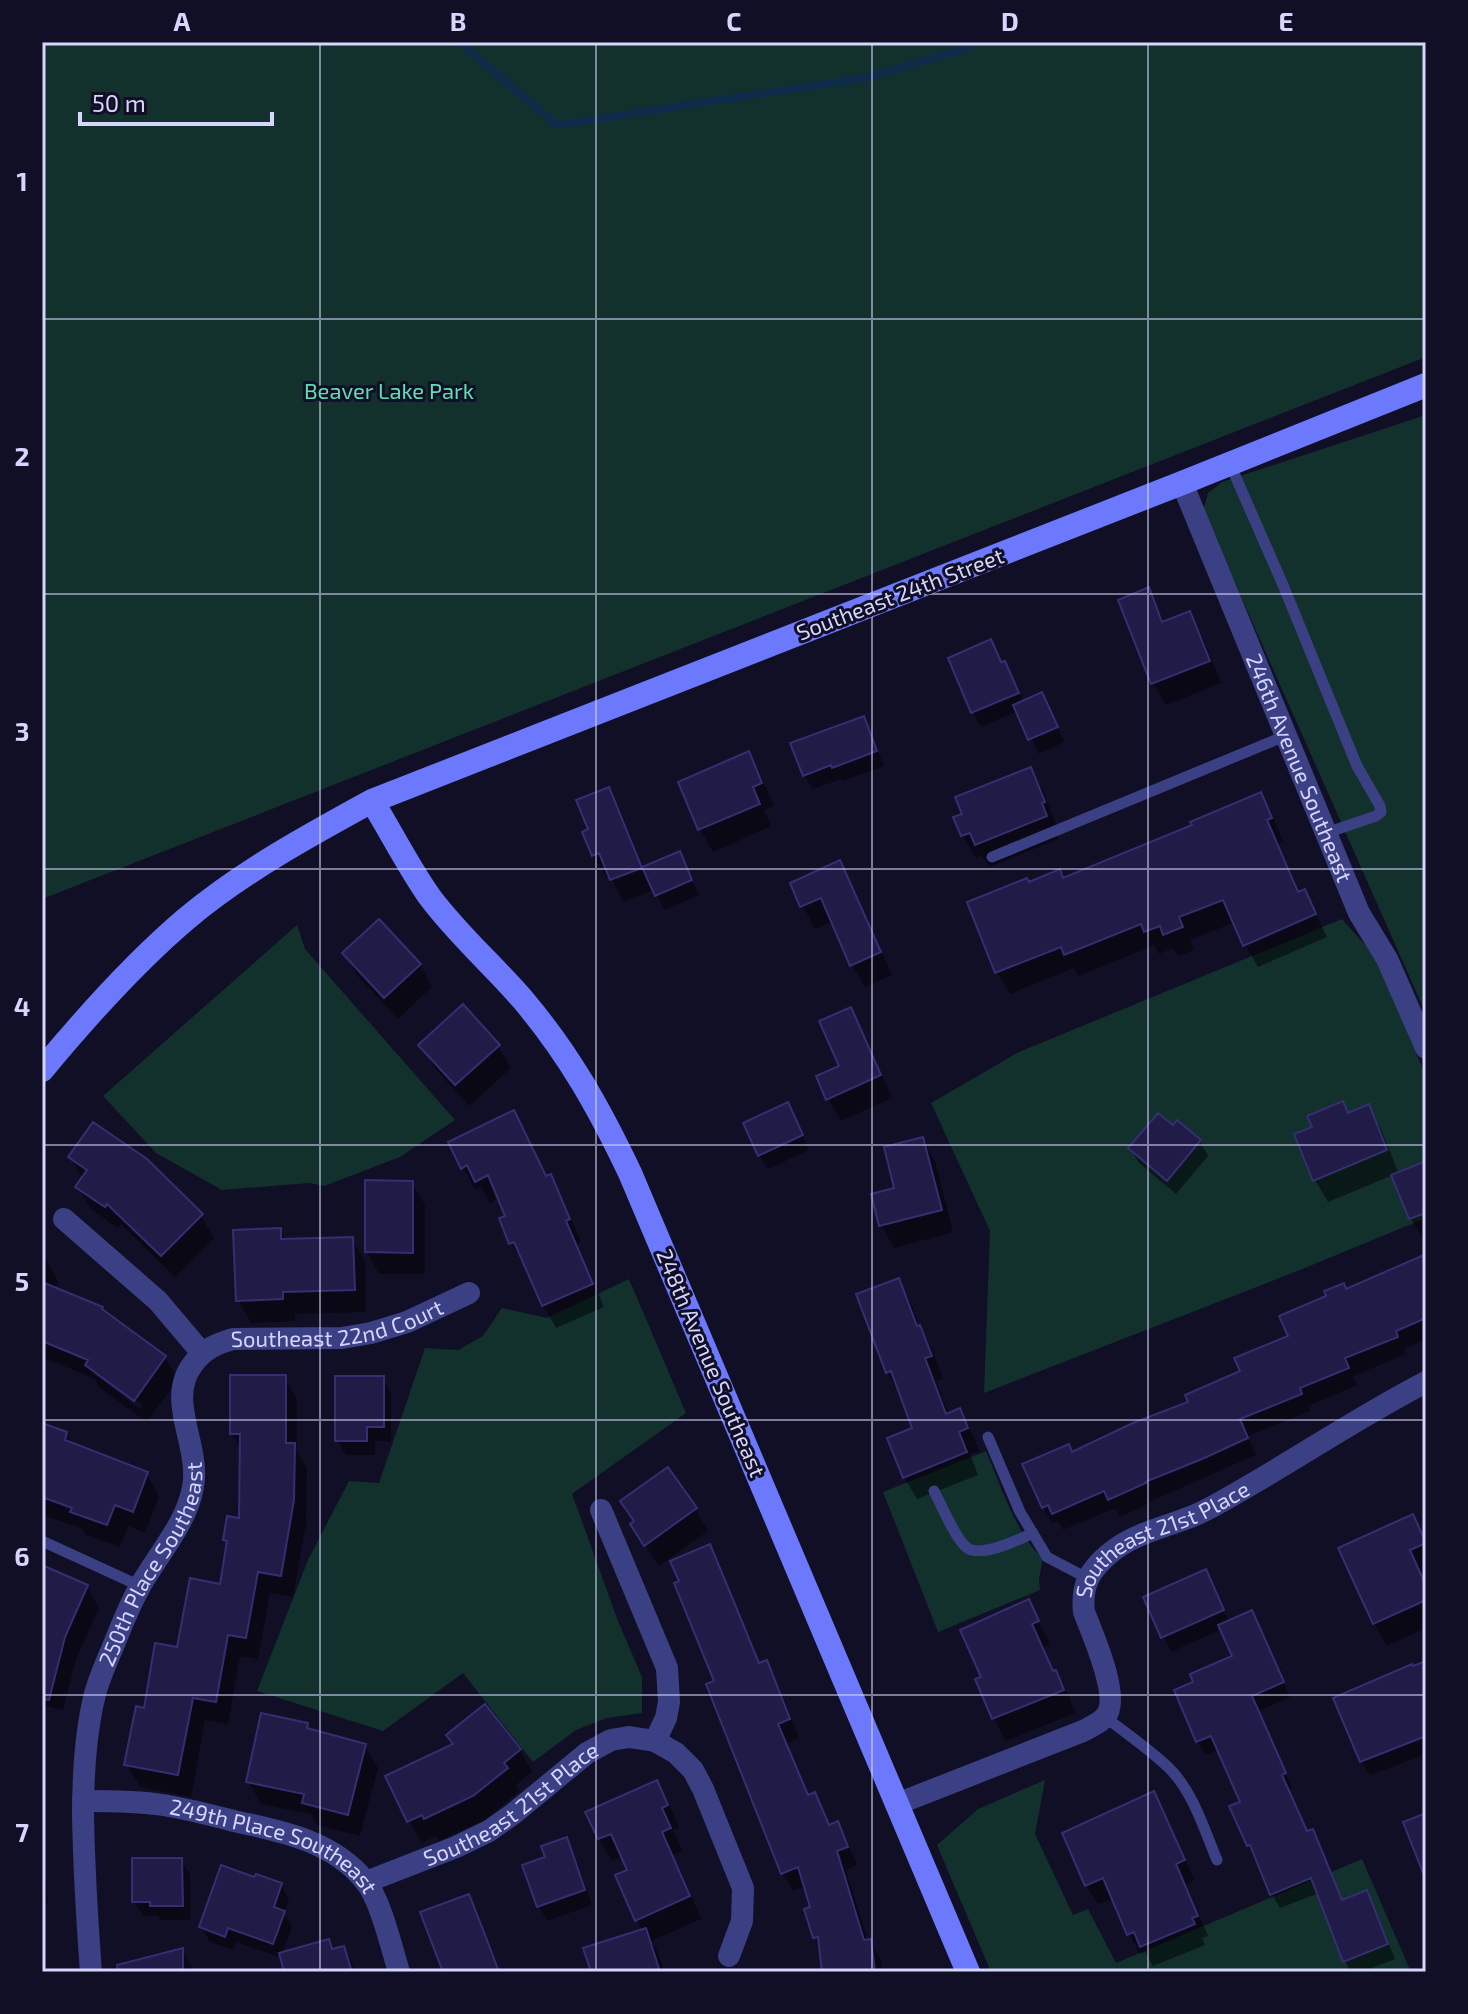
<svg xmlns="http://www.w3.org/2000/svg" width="1468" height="2014" font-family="'Exo 2',sans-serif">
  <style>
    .green { fill: #12302c }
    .shadow { fill: #0007; fill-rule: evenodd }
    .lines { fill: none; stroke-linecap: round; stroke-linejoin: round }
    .stream { stroke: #0f2b4a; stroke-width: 8 }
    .building { fill: #201c47; stroke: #352e72; stroke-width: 2 }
    .lane { stroke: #3b4084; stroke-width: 11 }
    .street { stroke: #3b4084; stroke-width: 22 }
    .secondary { stroke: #6d79fd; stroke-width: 24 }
    .grid { fill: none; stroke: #d5d5fe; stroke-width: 2; stroke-opacity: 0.55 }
    .labels { text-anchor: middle; stroke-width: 6; stroke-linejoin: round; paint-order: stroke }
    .park-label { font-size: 22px; fill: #61deb2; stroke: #110f26 }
    .street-label { font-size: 22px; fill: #d5d5fe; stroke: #110f26 }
    .neatline { fill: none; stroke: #d5d5fe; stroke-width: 3 }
    .grid-label { font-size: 26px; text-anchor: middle; font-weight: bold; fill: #d5d5fe }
  </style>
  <rect width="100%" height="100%" fill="#110f26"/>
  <path class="green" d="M42 42H1426V357L42 899Z
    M1426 415V1014L1203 511 1208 493 1222 482Z
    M1342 919 1376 957 1426 1077V1218L1300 1270 984 1393 990 1231 931 1103 1019 1052Z
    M297 925 305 949 455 1120 400 1157 324 1186 309 1183 222 1190 156 1153 103 1096Z
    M629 1279 686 1413 572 1494 618 1621 642 1677V1713L607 1718 576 1730 533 1762 463 1673 383 1731 257 1691 308 1560 349 1481 379 1483 425 1348 458 1350 483 1336 502 1308 547 1318Z
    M986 1451C999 1481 1018 1539 1043 1558L1039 1579 1040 1590 938 1632 883 1492Z
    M1045 1780 1035 1834 1073 1915 1088 1909 1116 1963 1362 1859 1411 1972H991L937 1845 978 1809Z"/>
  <path class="shadow" d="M1148 590 1165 623 1189 614 1202 636 1221 683 1166 705 1153 683Z
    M991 641 1002 664 1005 663 1013 678 1024 703 1050 709 1064 742 1039 754 1018 711 981 727 973 712 950 659Z
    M863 718 871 733 884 766 842 781 841 779 813 789 804 775Z
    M748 754 761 776 774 806 764 810 771 826 713 852 700 829 680 783Z
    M1030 769 1043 791 1056 824 1053 826 1058 839 989 867 982 855 976 858 963 835 956 818Z
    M609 789 621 812 644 869 679 854 699 895 665 910 654 890 624 902 610 876 606 877 593 855Z
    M1260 795 1273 817 1283 841 1278 843 1300 894 1304 892 1327 937 1258 967 1245 945 1235 922 1190 940 1194 950 1178 956 1173 948 1159 954 1154 945 1079 976 1074 968 1010 994 997 972 1029 885 1064 880 1194 826Z
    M840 863 852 885 892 975 865 987 852 965 833 921 815 929 792 884Z
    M345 954 420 965 432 987 398 1019 358 976Z
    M850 1009 863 1032 892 1098 841 1121 828 1099 842 1067Z
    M421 1045 498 1046 511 1068 469 1106 434 1067Z
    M1368 1107 1381 1129 1399 1174 1426 1163V1243L1411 1219 1393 1175 1328 1202 1315 1180 1348 1115Z
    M795 1119 809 1150 768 1169 759 1155Z
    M1178 1123 1200 1142 1208 1156 1176 1194 1139 1163 1130 1148 1173 1128Z
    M922 1139 935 1161 953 1232 894 1248 881 1225Z
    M451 1143 547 1178 550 1176 563 1199 581 1242 577 1244 604 1307 556 1328 543 1305 526 1265 524 1266 511 1243 502 1220 507 1218 499 1198 490 1203 481 1187 475 1190Z
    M71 1158 201 1216 214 1238 175 1277 121 1224 118 1228 91 1209 78 1187 83 1179Z
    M412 1183 425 1205V1274H379L367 1252Z
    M280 1230 286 1241 352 1239 365 1261 366 1312 295 1314V1321L251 1323 238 1300Z
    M1426 1256V1339L1404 1349 1406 1354 1353 1376 1357 1385 1308 1406 1310 1411 1248 1436 1256 1455 1153 1500 1154 1501 1120 1517 1115 1508 1063 1530 1058 1521 1053 1524 1043 1507 1072 1454 1190 1403 1242 1372 1290 1337 1346 1291Z
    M42 1258 46 1259 58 1282 55 1289 104 1313 165 1357 178 1380 147 1422 100 1388 95 1379 42 1357ZM94 1369 143 1405 140 1409 94 1374Z
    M898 1280 911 1303 921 1330 932 1349 943 1378 936 1381 949 1415 959 1411 972 1433 979 1451 970 1454 978 1475 917 1499 904 1477 914 1429 900 1394 887 1372Z
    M284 1377 297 1399V1452L307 1468 306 1524 293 1597 270 1593 258 1659 240 1656 228 1724 205 1720 191 1797 140 1787 127 1765 146 1710 179 1649 222 1586 228 1546 225 1540 240 1520 241 1450 232 1434Z
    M382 1378 391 1392V1441H375V1455H346L337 1440Z
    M42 1425 66 1434 73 1446 146 1473 159 1496 145 1533 128 1526 120 1547 85 1534 82 1528 42 1515Z
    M695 1509 708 1531 659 1566 632 1525Z
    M1412 1516 1426 1540V1571L1421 1573 1426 1585V1628L1387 1646 1374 1623 1340 1549Z
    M709 1547 719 1565 761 1664 766 1662 776 1680 799 1738 787 1743 809 1797 814 1795 830 1826 837 1824 847 1842 857 1865 846 1870 868 1941H870L881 1960 882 1972H824L821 1947 815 1937 813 1908 806 1886 793 1891 783 1873 681 1582Z
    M42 1568 87 1587 99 1608 76 1659 63 1710 42 1705V1706Z
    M1205 1572 1229 1622 1259 1627 1290 1697 1258 1711 1292 1788 1288 1790 1308 1833 1312 1831 1320 1846 1343 1902 1366 1892 1374 1907 1395 1959 1361 1972H1351L1345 1961 1319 1893 1280 1908 1272 1894 1250 1847 1260 1843 1219 1750 1206 1755 1197 1741 1196 1683 1235 1657 1222 1629 1171 1652 1146 1598Z
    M1028 1602 1050 1644 1043 1647 1054 1673 1068 1694 1075 1713 1006 1741 994 1719 978 1681 984 1678Z
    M1426 1663V1754L1370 1775 1361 1761Z
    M306 1725 310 1731 365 1746 378 1768 360 1836 317 1825 311 1814 261 1804 248 1781Z
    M454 1746 520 1750 532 1772 516 1785 519 1791 486 1819 439 1841 436 1836 422 1843 409 1821Z
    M656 1782 669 1804 679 1828 673 1830 682 1851 673 1855 701 1919 651 1941 658 1952 664 1972H593L643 1931 637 1920 629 1871 623 1856 612 1861 599 1838Z
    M1154 1793 1165 1813 1194 1880 1186 1884 1208 1936 1202 1938 1205 1945 1153 1966 1145 1952 1140 1954 1129 1934 1114 1898 1098 1904 1086 1885Z
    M566 1840 574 1854 592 1905 547 1921 539 1906 525 1866 547 1858Z
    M181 1860 190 1874V1920H160L158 1916H143L134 1901Z
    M42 1869 45 1875 48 1903 42 1904Z
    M281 1885 289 1900 284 1913 292 1927 282 1954 328 1941 334 1951 343 1948 352 1962 354 1972H286L283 1958 236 1942 233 1950 210 1942 201 1927Z
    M469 1896 477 1911 500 1972H448Z
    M182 1950 194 1972H145Z"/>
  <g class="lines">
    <path class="stream" d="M459 42 557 125 864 78 968 48"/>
  </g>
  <path class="building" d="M1149 587 1162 622 1190 611 1210 661 1151 684 1118 600Z
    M991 639 1001 662 1005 661 1019 693 971 713 948 658Z
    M1042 692 1058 727 1028 740 1013 705Z
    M864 716 877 751 832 768 831 765 803 776 790 743Z
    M749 751 762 783 753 787 760 804 698 830 678 782Z
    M1031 767 1045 802 1042 803 1047 816 975 845 970 833 961 836 953 817 962 814 955 797Z
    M609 787 642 868 610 880 599 853 592 856 582 832 588 829 576 800Z
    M1261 792 1272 818 1267 820 1298 892 1305 889 1316 914 1243 946 1223 900 1179 917 1183 927 1163 935 1160 926 1144 932 1141 924 1064 955 1061 947 995 973 967 902 1027 878 1029 882 1060 869 1063 878 1192 825 1190 822Z
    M680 851 692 880 655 896 642 867Z
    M840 860 881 952 850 966 821 898 800 907 790 883Z
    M379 919 421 964 384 998 342 953Z
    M463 1004 500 1045 455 1085 418 1045Z
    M851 1007 881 1075 826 1100 816 1076 839 1066 819 1021Z
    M1343 1101 1348 1113 1369 1104 1387 1150 1313 1181 1294 1134 1312 1127 1307 1116Z
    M788 1102 803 1135 758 1156 743 1123Z
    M514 1110 546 1176 551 1174 570 1219 566 1221 593 1284 542 1306 514 1242 509 1244 499 1218 505 1216 488 1175 475 1182 467 1165 461 1169 448 1142Z
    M1158 1113 1173 1125 1177 1120 1201 1140 1167 1181 1128 1148Z
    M93 1122 147 1159 203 1214 161 1256 107 1204 105 1207 75 1187 87 1170 68 1157Z
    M923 1137 942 1210 879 1226 871 1194 894 1188 884 1147Z
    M1426 1161V1213L1409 1219 1391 1175Z
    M365 1180 413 1181V1253L365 1252Z
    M281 1228V1239L353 1237 355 1290 283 1292V1299L236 1301 233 1230Z
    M1426 1254V1318L1396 1331 1398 1337 1345 1358 1349 1368 1300 1388 1302 1394 1240 1419 1248 1438 1202 1459 1145 1482 1146 1483 1108 1500 1104 1491 1052 1514 1048 1505 1042 1508 1022 1464 1069 1444 1072 1452 1133 1423 1188 1402 1185 1395 1240 1371 1234 1358 1288 1336 1279 1316 1326 1296 1324 1291 1344 1283 1346 1289Z
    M899 1278 917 1326 920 1325 932 1356 925 1358 946 1414 960 1408 968 1428 959 1432 967 1452 903 1478 887 1438 912 1428 891 1371 886 1373 856 1294Z
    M42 1282 103 1307 102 1309 166 1356 134 1401 85 1365 88 1360 42 1341Z
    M230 1375H286V1443H295L294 1500 281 1576 258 1572 246 1638 228 1635 216 1702 193 1698 178 1775 124 1765 136 1706 144 1708 155 1643 177 1647 190 1578 220 1584 227 1541 223 1540 227 1516 239 1518 240 1434H230Z
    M335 1376H384V1427H367V1441H335Z
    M42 1423 67 1432 65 1440 148 1472 133 1512 115 1505 107 1525 70 1512 72 1508 42 1497Z
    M668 1467 697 1508 644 1546 630 1524 634 1521 620 1501Z
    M1413 1514 1426 1543 1410 1550 1426 1586V1600L1373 1624 1338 1548Z
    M710 1544 759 1663 767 1660 790 1719 778 1724 808 1795 815 1792 829 1825 838 1821 848 1847 837 1851 864 1940 871 1939 875 1972H822L818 1937 813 1938 804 1909 810 1907 798 1867 781 1874 706 1684 714 1681 674 1583 679 1581 670 1561Z
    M42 1565 88 1585 65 1637 49 1700 42 1699Z
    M1206 1569 1224 1610 1161 1638 1143 1597Z
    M1029 1599 1039 1621 1032 1624 1053 1671 1056 1670 1064 1690 992 1719 975 1679 981 1677 960 1630Z
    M1252 1610 1284 1682 1252 1696 1286 1773 1282 1775 1307 1831 1313 1829 1342 1900 1367 1890 1388 1944 1343 1962 1311 1878 1270 1895 1250 1845 1247 1846 1229 1806 1240 1802 1211 1736 1196 1742 1174 1690 1193 1682 1190 1674 1232 1656 1218 1625Z
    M1426 1661V1736L1360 1762 1333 1698 1412 1664 1413 1666Z
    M485 1704 521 1749 504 1763 508 1768 473 1796 424 1819 422 1815 407 1822 385 1776 453 1744 446 1735Z
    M261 1713 308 1723 307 1728 366 1744 348 1815 302 1803 304 1794 246 1782Z
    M657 1780 668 1805 662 1808 671 1828 662 1832 690 1896 635 1921 615 1875 627 1870 611 1834 598 1839 585 1812Z
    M1154 1791 1185 1860 1176 1864 1198 1916 1192 1918 1195 1924 1140 1947 1134 1932 1127 1935 1103 1878 1085 1886 1062 1833Z
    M1426 1813V1878H1425L1403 1822Z
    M567 1837 585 1890 537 1907 522 1865 545 1857 541 1846Z
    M132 1858H182L183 1906H150V1902H132Z
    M221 1865 254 1877 256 1874 282 1883 274 1907 285 1911 273 1944 228 1928 225 1937 199 1927Z
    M469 1894 487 1940 499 1972H443L420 1912Z
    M646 1928 660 1972H591L583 1948Z
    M329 1939 332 1949 344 1946 352 1972H284L279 1953Z
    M183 1948V1972H118L117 1965Z"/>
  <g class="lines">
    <path class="lane" d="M1230 464 1283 585 1357 766 1380 806 1381 812 1376 816 1326 833
      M992 857 1285 736
      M988 1437 1020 1512 1047 1557 1087 1578
      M934 1491C941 1504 955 1538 966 1547 980 1559 1018 1540 1033 1533
      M42 1541 140 1586
      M1105 1717C1126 1733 1149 1749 1168 1767 1193 1791 1204 1829 1217 1860"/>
    <g class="street">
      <path id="s1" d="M1182 483 1359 913 1387 959 1426 1048"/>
      <path d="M64 1219 158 1301 201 1352"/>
      <path d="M601 1510 667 1668 669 1702 666 1718 655 1741 676 1753 693 1770 703 1789 743 1888 742 1921 729 1956"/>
      <path id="s2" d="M83 1801C110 1801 137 1801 163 1805 187 1809 211 1815 234 1821 281 1831 333 1841 365 1881 380 1898 392 1949 399 1972"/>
      <path id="s3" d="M897 1804 1083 1731C1090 1727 1100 1723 1105 1717 1122 1699 1092 1633 1084 1612 1081 1585 1090 1570 1109 1554 1135 1531 1174 1526 1204 1511 1280 1471 1350 1421 1426 1382"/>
      <path id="s4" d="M366 1882 456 1847 489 1831 513 1814 587 1753 611 1740 629 1737 655 1741"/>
      <path id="s5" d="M91 1972C87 1919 84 1867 83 1815 83 1774 85 1734 95 1694 99 1679 106 1663 112 1649 121 1627 130 1603 142 1583 160 1552 187 1522 193 1487 201 1446 165 1400 193 1364 204 1349 216 1344 233 1339L342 1338 371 1333 407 1322 469 1293"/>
    </g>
    <path class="secondary" d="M372 801C391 832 408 866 429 896 457 934 493 965 524 1001 570 1056 599 1108 630 1173L968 1972
      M42 1070C86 1017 133 964 186 919 242 872 308 836 372 801L1182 483 1426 385"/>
  </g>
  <path class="grid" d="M320 42V1972M596 42V1972M872 42V1972M1148 42V1972M42 319H1426M42 594H1426M42 869H1426M42 1145H1426M42 1420H1426M42 1695H1426"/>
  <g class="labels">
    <g class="park-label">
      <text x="389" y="399">Beaver Lake Park</text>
    </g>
    <g class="street-label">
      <text transform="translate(900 594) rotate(-21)" y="8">Southeast 24th Street</text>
      <text dy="8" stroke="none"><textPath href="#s1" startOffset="308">246th Avenue Southeast</textPath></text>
      <text dy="8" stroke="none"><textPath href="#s5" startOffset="790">Southeast 22nd Court</textPath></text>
      <text transform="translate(711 1363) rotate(67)" y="8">248th Avenue Southeast</text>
      <text dy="8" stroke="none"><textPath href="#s3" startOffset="454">Southeast 21st Place</textPath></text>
      <text dy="8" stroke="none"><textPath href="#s5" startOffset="422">250th Place Southeast</textPath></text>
      <text dy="8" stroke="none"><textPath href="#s4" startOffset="166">Southeast 21st Place</textPath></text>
      <text dy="8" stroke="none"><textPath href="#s2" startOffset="200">249th Place Southeast</textPath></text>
    </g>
  </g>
  <rect width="1468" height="2014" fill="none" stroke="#110f26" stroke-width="88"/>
  <path d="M80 112v12h192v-12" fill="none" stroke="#d5d5fe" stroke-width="4"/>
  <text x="92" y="112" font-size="24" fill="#d5d5fe" stroke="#110f26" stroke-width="6" paint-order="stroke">50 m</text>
  <rect x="44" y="44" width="1380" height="1926" class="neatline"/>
  <g class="grid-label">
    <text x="182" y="31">A</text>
    <text x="458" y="31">B</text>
    <text x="734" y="31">C</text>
    <text x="1010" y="31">D</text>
    <text x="1286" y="31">E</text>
    <text x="22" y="191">1</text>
    <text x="22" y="466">2</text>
    <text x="22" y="741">3</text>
    <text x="22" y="1016">4</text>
    <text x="22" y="1291">5</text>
    <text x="22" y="1566">6</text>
    <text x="22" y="1842">7</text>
  </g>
</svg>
